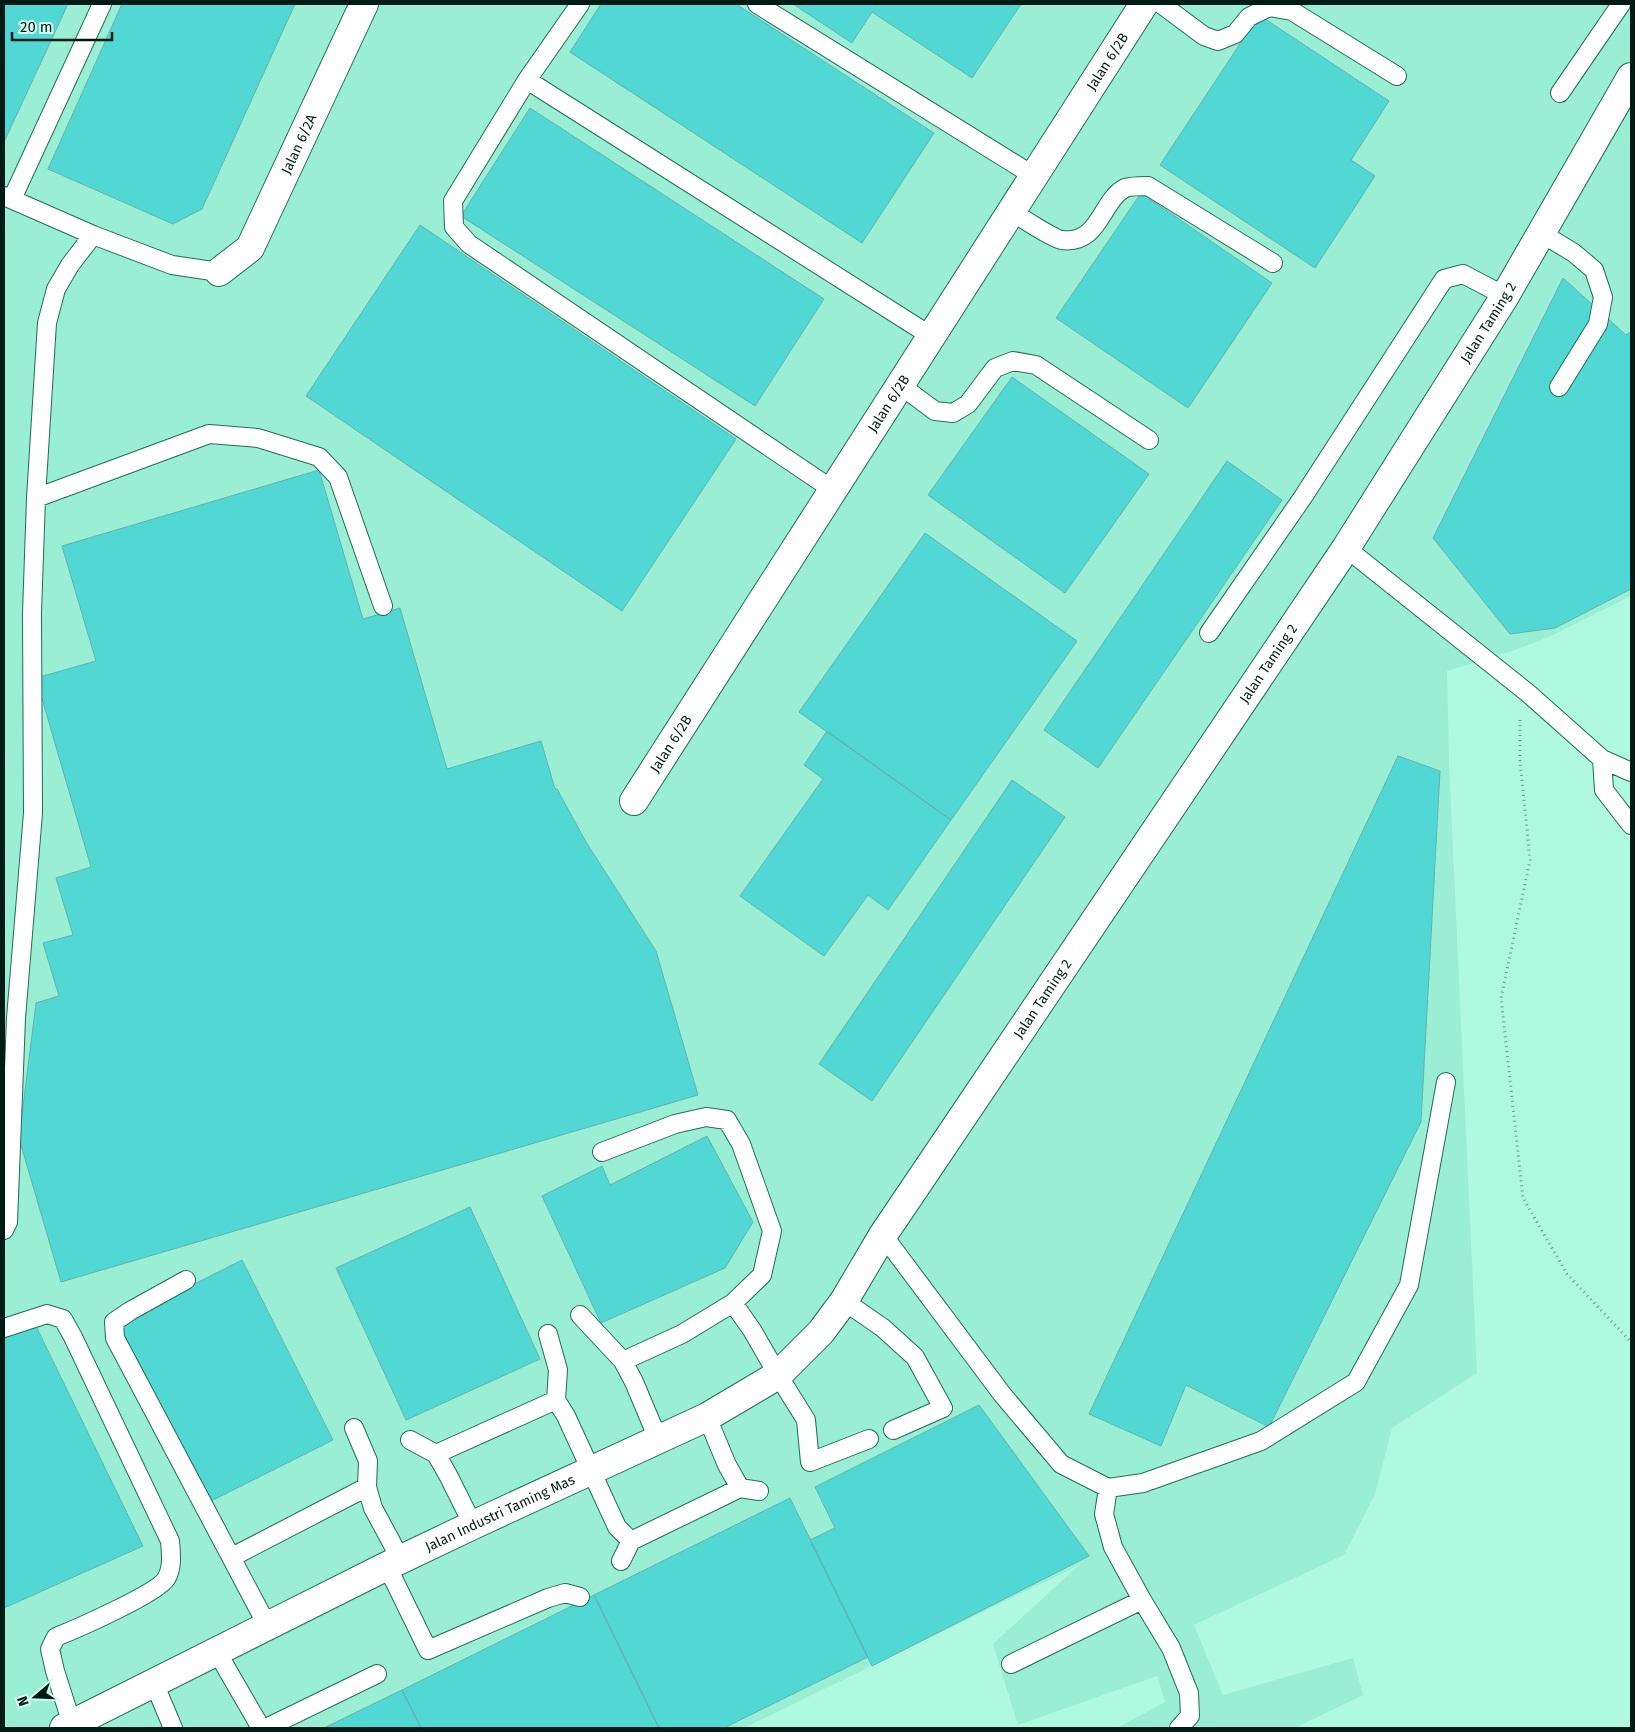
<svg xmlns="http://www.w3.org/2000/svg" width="1635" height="1732" font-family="'Fira Sans',sans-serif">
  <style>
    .built { fill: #9aeed3 }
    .building { fill: #52d8d4; stroke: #62b3b0 }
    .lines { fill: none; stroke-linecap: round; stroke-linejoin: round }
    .service-casing { stroke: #206d59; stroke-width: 20 }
    .minor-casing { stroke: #206d59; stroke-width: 30 }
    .path { stroke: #679e8d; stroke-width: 3; stroke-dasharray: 1 4; stroke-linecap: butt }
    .service { stroke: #fff; stroke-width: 18 }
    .minor { stroke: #fff; stroke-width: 28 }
    .labels { text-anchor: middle; stroke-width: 5; stroke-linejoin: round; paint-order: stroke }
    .street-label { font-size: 14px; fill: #001b13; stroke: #d4fff0 }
  </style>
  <rect width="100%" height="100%" fill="#aff9e1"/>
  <path class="built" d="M4 4H1631V596L1549 637 1509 652 1447 671 1449 762 1477 1373 1392 1428 1375 1494 1344 1555 1194 1625 1223 1695 1353 1658 1363 1695 1295 1728H1117L1165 1702 1157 1676 1018 1725 993 1644 1079 1565 744 1728H4Z"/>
  <path class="building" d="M4 4H68L4 142Z
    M122 4H295L202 209 173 224 48 169Z
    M601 4H736L934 133 862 243 570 52Z
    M793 4H1021L972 78 872 12 852 43Z
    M1259 15 1389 101 1351 160 1375 176 1315 268 1160 165Z
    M530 108 824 299 755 406 461 216Z
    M1141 193 1272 283 1188 408 1056 318Z
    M420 225 736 439 622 611 306 396Z
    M1563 278 1626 335 1631 332V589L1555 628 1510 634 1433 538Z
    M1012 377 1149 474 1065 593 928 495Z
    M1227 461 1282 500 1098 768 1044 730Z
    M319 470 363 619 400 608 447 769 541 741 555 789H557L586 842 656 951 698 1095 61 1282 19 1138 36 1003 59 996 43 943 73 935 56 878 91 867 36 678 96 661 62 546Z
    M925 533 1077 641 951 820 799 712Z
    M827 731 951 820 888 910 868 895 824 956 740 896 823 779 804 765Z
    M1398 756 1440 771 1421 1122 1269 1427 1186 1385 1161 1446 1089 1414Z
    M1012 780 1065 817 872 1101 819 1064Z
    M707 1136 753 1222 725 1268 601 1323 542 1196 602 1166 610 1185Z
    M470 1207 540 1359 406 1420 336 1268Z
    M242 1260 333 1440 207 1503 117 1323Z
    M34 1322 143 1546 4 1608V1335Z
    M979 1405 1089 1556 872 1666 810 1540 835 1528 815 1487Z
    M790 1498 868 1657 724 1728H659L594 1595Z
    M594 1595 659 1728H421L402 1690Z
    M402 1690 421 1728H324Z"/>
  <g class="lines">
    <defs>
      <path id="service" d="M580 4 527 80 453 201 454 227 469 244 833 490
        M757 4 1034 176
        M1161 4 1204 36 1218 41 1235 34 1249 17 1269 7 1292 11 1397 76
        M527 80 931 336
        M1560 93 1621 4
        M4 196 93 235 172 265 219 272
        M12 199 102 4
        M1011 211C1020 217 1054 239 1062 240 1100 245 1101 200 1125 188 1131 186 1141 186 1148 186L1273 263
        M1541 233 1574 253 1594 270 1603 297 1598 324 1559 387
        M93 235 70 265 56 289 47 323 36 498 209 434 258 438 319 457 338 477 383 606
        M900 385 935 411 953 413 968 404 995 368 1013 361 1036 365 1149 440
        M1346 548 1529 694 1602 759 1631 772
        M1209 633 1303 497 1444 279 1463 274 1505 296
        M1602 759 1604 790 1631 825
        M602 1152 675 1124 706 1117 727 1120 741 1144 772 1231 762 1275 733 1303 682 1334 623 1361
        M4 1230 8 1222 16 1018 33 813 32 613 36 498
        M883 1235 1002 1394 1061 1464 1108 1488 1143 1483 1261 1441 1356 1382 1409 1285 1446 1082
        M186 1280 130 1311 114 1322 115 1338 268 1627
        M844 1301 883 1328 915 1357 943 1408 893 1430
        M733 1303 752 1330 778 1375 806 1420 810 1462 869 1439
        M580 1315 623 1361 634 1382 658 1439
        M4 1328 47 1314 63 1319 73 1337 170 1541C171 1553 173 1568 166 1579 156 1594 76 1629 56 1637L50 1649 55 1671 72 1724
        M548 1334 558 1370 556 1400 566 1416 617 1527 631 1541
        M707 1417 727 1465 740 1488 759 1491
        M354 1428 368 1461 367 1487 373 1508 401 1560
        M410 1440 436 1454 448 1475 473 1525
        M436 1454 556 1400
        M232 1557 367 1487
        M621 1561 631 1541 740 1488
        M387 1566 428 1650 548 1598 565 1593 580 1597
        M1142 1600 1171 1648 1189 1693 1190 1716 1179 1728
        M217 1652 261 1728
        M1011 1664 1142 1600 1113 1547 1104 1514 1108 1488
        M154 1683 173 1728
        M266 1728 377 1674"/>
      <g id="minor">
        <path id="s1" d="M219 272 250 248 364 4"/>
        <path id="s2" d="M634 801 1144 4"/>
        <path id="s3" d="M64 1728 387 1566 473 1525 707 1417 778 1375 821 1332 844 1301 883 1235 1346 548 1505 296 1631 77"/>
      </g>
    </defs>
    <use href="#service" class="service-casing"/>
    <use href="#minor" class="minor-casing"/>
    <path class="path" d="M1520 720V760L1530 860 1501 998 1523 1198 1567 1274 1631 1342"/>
    <use href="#service" class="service"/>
    <use href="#minor" class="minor"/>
  </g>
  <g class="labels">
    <g class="street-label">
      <text dy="5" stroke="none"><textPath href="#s2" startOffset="878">Jalan 6/2B</textPath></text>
      <text dy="5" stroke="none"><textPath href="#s1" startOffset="154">Jalan 6/2A</textPath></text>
      <text dy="5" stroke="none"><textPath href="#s3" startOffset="2068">Jalan Taming 2</textPath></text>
      <text dy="5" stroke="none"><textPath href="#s2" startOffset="472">Jalan 6/2B</textPath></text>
      <text dy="5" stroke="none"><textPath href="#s3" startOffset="1662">Jalan Taming 2</textPath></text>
      <text dy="5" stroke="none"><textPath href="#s2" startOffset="68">Jalan 6/2B</textPath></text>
      <text dy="5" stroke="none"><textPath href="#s3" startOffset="1258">Jalan Taming 2</textPath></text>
      <text dy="5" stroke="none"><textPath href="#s3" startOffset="486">Jalan Industri Taming Mas</textPath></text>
    </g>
  </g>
  <rect width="1635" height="1732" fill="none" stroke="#001b13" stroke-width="10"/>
  <g transform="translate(35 1697) rotate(251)" stroke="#d4fff0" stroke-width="4" paint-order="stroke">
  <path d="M0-4L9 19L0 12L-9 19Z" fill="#001b13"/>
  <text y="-8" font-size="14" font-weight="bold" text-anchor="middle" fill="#001b13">N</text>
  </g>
  <path d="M12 32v8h100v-8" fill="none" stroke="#001b13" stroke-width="2.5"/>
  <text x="20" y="32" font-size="15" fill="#001b13" stroke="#d4fff0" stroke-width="4" paint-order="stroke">20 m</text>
</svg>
